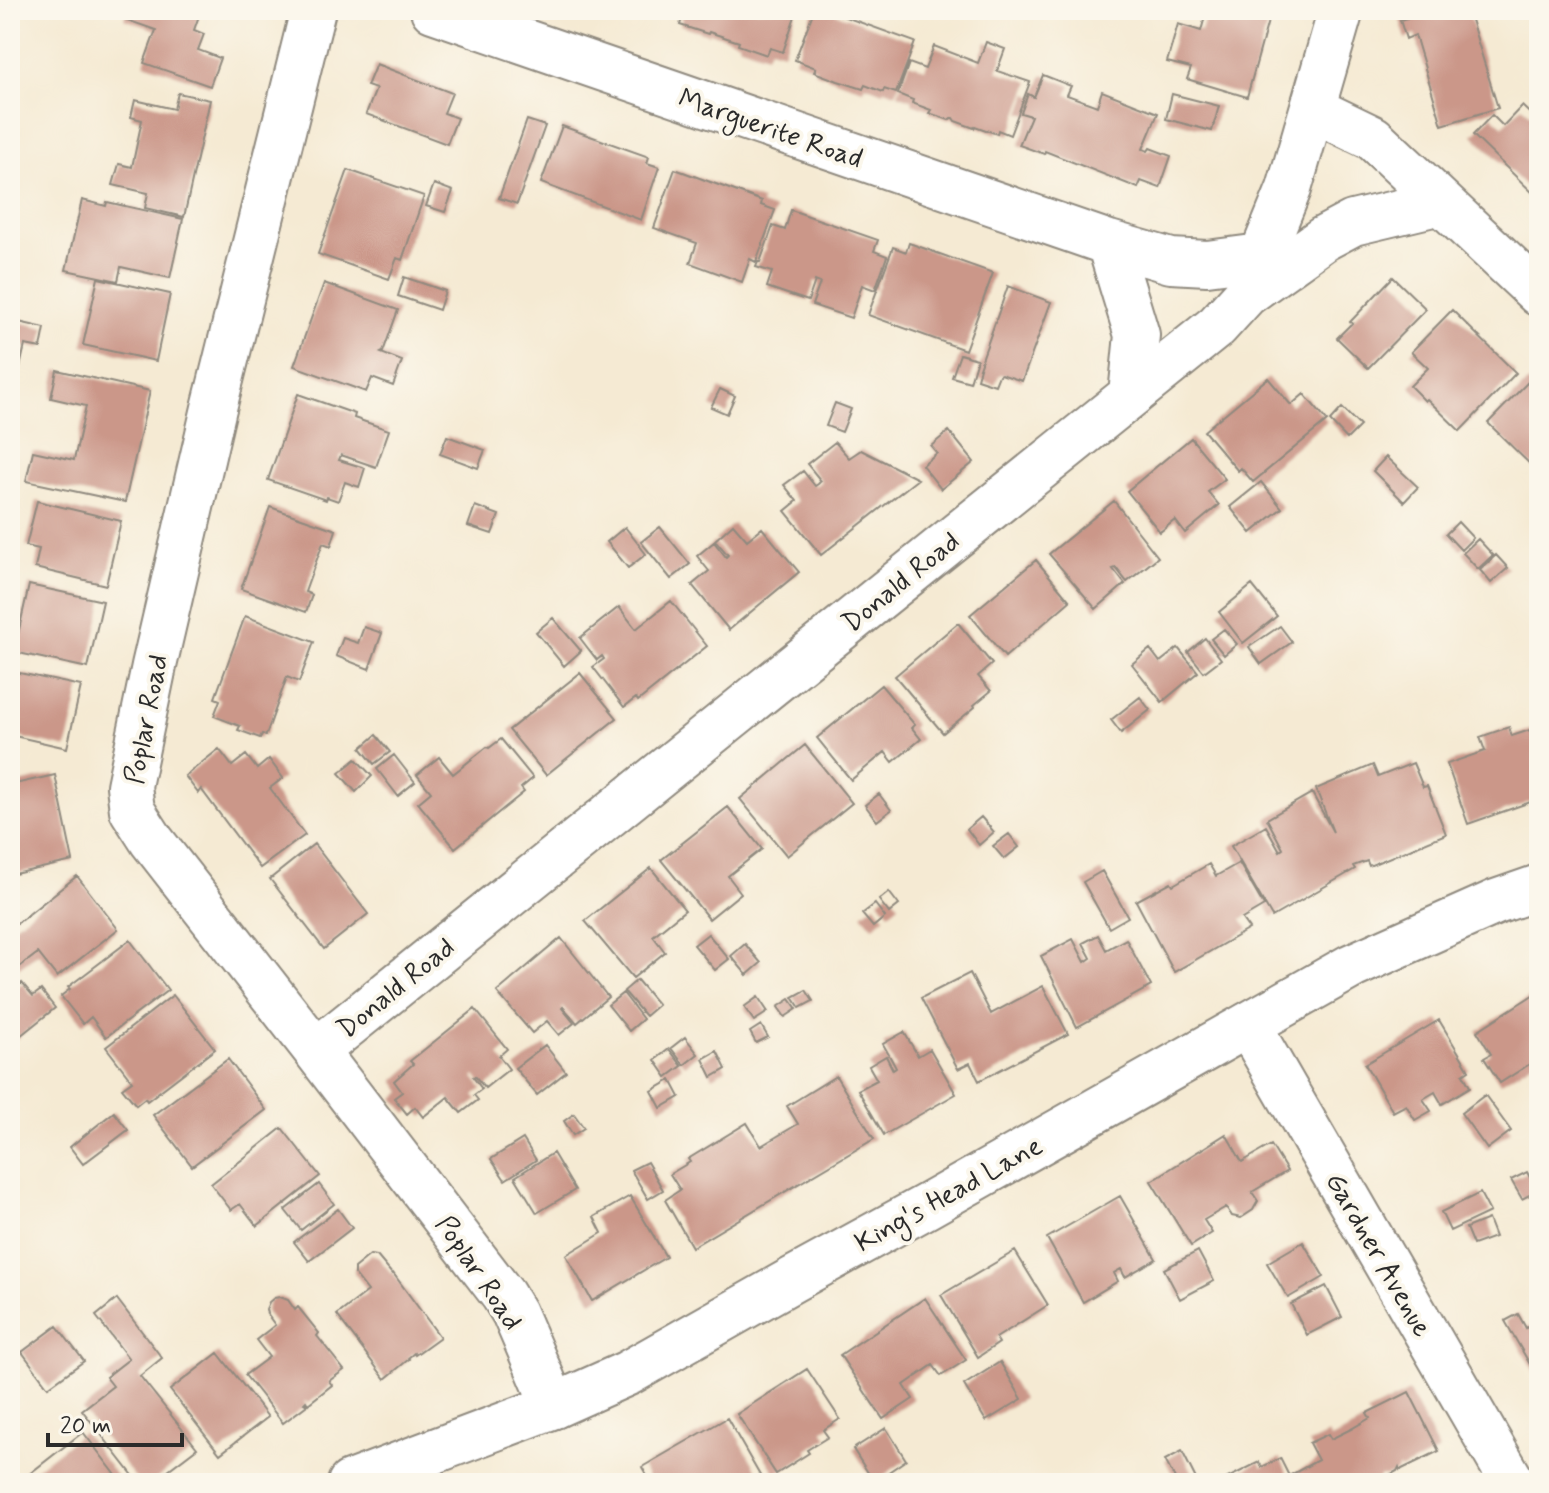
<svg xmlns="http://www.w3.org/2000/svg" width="1549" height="1493" font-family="Mynerve,sans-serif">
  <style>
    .building { fill: #cb9789 }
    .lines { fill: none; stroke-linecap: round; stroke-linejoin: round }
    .minor-casing { stroke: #908a7f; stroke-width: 48 }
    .tertiary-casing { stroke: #908a7f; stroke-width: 48 }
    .minor { stroke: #fff; stroke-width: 44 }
    .tertiary { stroke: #fff; stroke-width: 44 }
    .labels { text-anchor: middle; stroke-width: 8; stroke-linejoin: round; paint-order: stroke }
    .street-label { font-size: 28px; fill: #2b2b2b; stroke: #fbf7ec }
  </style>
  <rect width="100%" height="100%" fill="#fbf7ec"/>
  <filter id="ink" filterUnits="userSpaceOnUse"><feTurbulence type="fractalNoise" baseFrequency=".0125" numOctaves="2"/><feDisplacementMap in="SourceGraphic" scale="16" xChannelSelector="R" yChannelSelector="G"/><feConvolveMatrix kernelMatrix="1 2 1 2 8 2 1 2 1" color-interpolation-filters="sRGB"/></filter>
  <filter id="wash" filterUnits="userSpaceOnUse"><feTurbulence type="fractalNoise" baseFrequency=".006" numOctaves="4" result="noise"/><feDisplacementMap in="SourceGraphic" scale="32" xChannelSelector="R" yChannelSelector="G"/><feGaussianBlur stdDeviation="1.8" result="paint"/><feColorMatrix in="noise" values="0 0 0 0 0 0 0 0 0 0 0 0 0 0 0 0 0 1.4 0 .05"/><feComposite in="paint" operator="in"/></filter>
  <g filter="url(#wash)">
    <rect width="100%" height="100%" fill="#f5ead3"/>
    <g id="blocks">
      <path class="building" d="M127 10H201L194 30 204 34 198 50 220 58 210 86 144 63 156 30 124 19Z
        M667 10H797L783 52 770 48 767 55 738 45 739 42 709 32 708 34 680 25 682 18 666 13Z
        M814 10H826L915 42 896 93 884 89 883 92 865 85 863 89 838 81 814 72 816 68 795 60Z
        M1199 10H1271L1247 97 1187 79 1191 68 1167 62 1178 24 1201 31 1206 13Z
        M1411 10H1468L1498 108 1442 125 1415 35 1406 39 1400 20 1413 16Z
        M986 42 1005 49 997 71 1030 82 1010 135 998 130 997 134 975 126 974 128 955 121 953 118H951L949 120 929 113 931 110 912 103 913 100 898 94 909 63 925 69 934 46 978 63Z
        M376 64 452 93 444 113 457 118 447 144 366 114 376 89 367 86Z
        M1043 75 1071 86 1067 95 1097 106 1102 91 1158 113 1143 149 1148 151 1150 148 1171 156 1160 188 1141 181 1138 188 1045 151 1044 154 1019 145 1031 116 1021 113 1028 94 1034 97Z
        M178 93 210 100 184 217 145 208 148 193 113 185 119 164 132 167 142 120 131 117 135 100 174 109Z
        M1172 94 1219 106 1212 131 1166 119Z
        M1522 106 1539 122V199L1473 135 1492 115 1503 126Z
        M527 120 545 126 517 204 499 198Z
        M562 126 649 157 647 163 659 167 641 220 541 183Z
        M675 169 762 201 761 205 775 210 756 262 750 259 742 282 690 263 697 243 654 228Z
        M348 170 424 196 402 260 397 258 389 279 318 254Z
        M434 184 453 191 445 212 426 206Z
        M82 200 106 206 107 202 183 219 170 278 121 267 118 281 66 270Z
        M791 210 878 240 874 251 887 256 875 290 862 285 851 318 812 305 820 283 815 281 808 301 767 287 772 272 756 267 758 262H760L773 226 785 230Z
        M909 243 993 273 965 350 868 315 893 247 906 252Z
        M404 277 445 291 439 310 398 296Z
        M1393 277 1426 309 1368 368 1337 338 1352 323 1350 322Z
        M98 278 170 294 156 361 83 345Z
        M324 283 398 310 383 352 381 353 402 361 393 386 372 378 366 392 294 366Z
        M1008 286 1051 302 1022 381 1001 374 999 375 995 385 977 379 980 368H979Z
        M1452 310 1516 373 1460 431 1427 399 1425 401 1410 386 1428 368 1411 352Z
        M10 320 45 328 41 348 25 345 20 367 10 365Z
        M960 354 977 359 970 382 952 377Z
        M57 370 150 391 125 502 26 481 33 451 74 460 86 406 51 398Z
        M1268 378 1291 405 1304 394 1327 421 1253 482 1241 468 1238 471 1204 431Z
        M1528 382 1539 392V473L1488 423Z
        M720 389 735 396 727 414 711 407Z
        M298 394 355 414 354 418 389 430 376 467 341 455 339 460 365 468 359 487 345 482 338 501 327 497 326 500 268 480Z
        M835 403 851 409 842 432 826 426Z
        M1342 408 1360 426 1347 439 1330 421Z
        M949 431 974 462 941 489 922 465 937 453 931 446Z
        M447 436 485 450 478 468 440 454Z
        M1191 438 1225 479 1208 492 1219 505 1185 533 1175 520 1160 532 1127 491Z
        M835 442 849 458 861 450 918 479 821 555 785 511 797 501 784 485 803 471 815 486 818 484 821 481 807 464Z
        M1386 457 1418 487 1404 502 1373 471Z
        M1261 482 1282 508 1251 533 1230 507Z
        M37 501 121 521 106 585 35 568 39 549 26 546Z
        M1114 501 1158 557 1127 582 1116 568 1113 569 1125 584 1096 609 1049 554Z
        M475 506 499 515 492 534 468 526Z
        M270 507 336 530 331 546 323 543 314 567 305 592 312 595 306 612 241 589Z
        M1458 522 1473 538 1461 550 1446 534Z
        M733 524 747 540 762 528 799 572 729 630 692 585 709 571 697 556 714 542 726 557 728 555 715 540Z
        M625 527 646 554 628 568 607 542Z
        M660 527 690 564 671 579 641 542Z
        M1478 539 1493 555 1478 569 1463 553Z
        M1496 555 1508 568 1491 583 1480 570Z
        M1036 560 1070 601 1005 657 970 615Z
        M29 585 103 601 88 668 14 652Z
        M1252 585 1277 616 1243 643 1219 612Z
        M671 601 707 646 638 701 636 698 624 707 593 667 604 659 602 656 597 660 580 638 619 607 636 629Z
        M245 616 314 642 299 682 287 677 266 735 262 734 260 738 238 730 240 726 214 716 220 700 215 698Z
        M553 618 581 651 564 666 536 632Z
        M958 623 992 664 978 676 991 691 974 705 975 707 943 733 895 676Z
        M1280 626 1292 642 1261 664 1249 647Z
        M364 627 382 633 369 669 336 656 343 638 358 643Z
        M1224 629 1237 644 1224 655 1211 639Z
        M1205 638 1221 659 1204 672 1188 652Z
        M1178 648 1198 672 1162 702 1132 664 1150 649 1160 662Z
        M10 671 81 686 67 748 10 735Z
        M580 673 617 718 546 775 509 730Z
        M881 685 915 725 912 728 921 739 893 762 885 752 851 780 817 738Z
        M1140 697 1150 710 1121 733 1111 720Z
        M1509 727 1512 736 1539 727V799L1468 824 1447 764 1485 751 1480 737Z
        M376 735 390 752 374 764 361 748Z
        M501 739 533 778 521 788 524 792 455 848 418 803 431 792 417 775 439 757 453 774 487 747 489 748Z
        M805 745 852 803 787 856 740 799Z
        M219 749 232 766 246 755 257 769 269 759 283 778 270 788 305 835 260 868 201 789 198 793 185 776Z
        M394 755 415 782 398 796 377 769Z
        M356 759 372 776 356 792 339 773Z
        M1413 763 1423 787 1427 786 1446 834 1369 866 1367 861 1353 866 1355 869 1272 917 1231 846 1266 826 1280 851 1283 849 1267 819 1312 793 1333 832 1316 789 1373 765 1378 777Z
        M55 775 73 861 10 875V785Z
        M879 794 891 810 877 821 865 805Z
        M728 807 762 849 728 876 741 893 709 919 661 860Z
        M981 817 994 832 979 845 967 829Z
        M1009 834 1019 847 1004 859 993 846Z
        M314 844 368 914 324 949 270 879Z
        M1239 863 1264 906 1242 919 1249 929 1174 972 1136 901 1171 882 1173 885 1209 864 1216 876Z
        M651 868 685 910 653 936 665 952 633 978 585 921Z
        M1102 871 1128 917 1109 928 1083 882Z
        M77 876 118 929 57 977 38 953 18 968 10 958V929Z
        M889 892 899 905 889 913 879 900Z
        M875 904 885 917 873 927 862 914Z
        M708 934 729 959 715 970 694 945Z
        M1098 935 1106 950 1126 939 1151 986 1077 1027 1041 956 1073 939 1085 962 1091 958 1083 943Z
        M561 938 608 997 577 1023 563 1007 562 1008 574 1023 559 1035 547 1021 532 1033 497 992Z
        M130 940 168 990 106 1037 91 1017 83 1024 61 996 70 989 68 987Z
        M745 944 761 963 747 975 731 956Z
        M970 973 991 1014 1043 986 1068 1034 979 1081 970 1063 958 1069 921 998Z
        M637 980 658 1005 645 1016 624 991Z
        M22 983 33 996 41 990 55 1008 10 1044V993Z
        M806 990 813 1001 800 1008 793 997Z
        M1539 991V1058L1500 1083 1484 1058 1491 1054 1477 1031Z
        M623 993 643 1019 629 1031 608 1005Z
        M173 995 215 1049 147 1101 145 1098 136 1105 122 1088 132 1081 106 1047Z
        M758 997 768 1012 754 1021 744 1007Z
        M790 999 797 1009 785 1017 778 1007Z
        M475 1009 507 1049 499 1056 509 1069 485 1088 475 1076 473 1077 482 1089 474 1095 478 1100 461 1113 448 1097 423 1117 415 1107 407 1114 394 1098 402 1092 394 1081 413 1064 410 1061Z
        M1439 1020 1469 1070 1463 1074 1470 1087 1442 1104 1435 1092 1423 1099 1431 1111 1415 1120 1406 1105 1393 1112 1365 1064Z
        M761 1025 768 1037 756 1043 750 1032Z
        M904 1032 918 1056 930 1049 956 1094 884 1135 858 1090 877 1080 869 1066 886 1056 893 1070 896 1068 883 1044Z
        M685 1037 698 1054 684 1065 671 1048Z
        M545 1045 566 1072 537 1095 515 1068Z
        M669 1049 682 1066 667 1077 655 1060Z
        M717 1051 726 1069 712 1077 703 1059Z
        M228 1059 266 1110 192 1166 153 1115Z
        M836 1076 874 1139 692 1247 665 1200 680 1190 670 1174 690 1162 688 1159 747 1123 761 1146 798 1124 787 1106Z
        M671 1080 680 1097 661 1108 652 1091Z
        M1485 1095 1511 1131 1487 1149 1461 1113Z
        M114 1112 128 1130 83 1164 70 1147Z
        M574 1114 584 1128 573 1135 564 1121Z
        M282 1128 320 1176 257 1226 240 1204 231 1210 211 1184Z
        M1226 1134 1242 1162 1271 1145 1287 1171 1252 1192 1258 1201 1253 1210 1241 1218 1232 1216 1226 1207 1204 1220 1212 1233 1191 1246 1151 1181Z
        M523 1139 536 1160 505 1180 491 1159Z
        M553 1153 575 1190 537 1213 515 1177Z
        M647 1162 663 1190 648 1199 631 1170Z
        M1527 1172 1537 1191 1522 1199 1511 1180Z
        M319 1184 334 1204 301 1230 285 1210Z
        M1480 1193 1490 1212 1450 1231 1441 1212Z
        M630 1196 666 1257 592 1301 566 1255 602 1233 594 1217Z
        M1120 1196 1156 1259 1125 1277 1121 1269 1114 1273 1118 1281 1083 1302 1047 1238Z
        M338 1209 352 1228 309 1261 294 1242Z
        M1488 1219 1495 1237 1473 1245 1466 1228Z
        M1303 1242 1324 1277 1288 1298 1267 1263Z
        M1015 1251 1048 1305 996 1338 999 1343 978 1357 941 1295Z
        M1198 1251 1214 1281 1180 1299 1164 1269Z
        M370 1255 377 1256 392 1274 393 1273 440 1337 415 1355 414 1353 408 1358 409 1359 385 1379 337 1315 368 1291 354 1273V1268Z
        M1326 1286 1342 1317 1307 1335 1291 1304Z
        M280 1297 288 1300 295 1310 298 1307 319 1333 317 1336 344 1370 329 1381 332 1385 308 1404 306 1401 304 1403 307 1405 283 1423 245 1375 269 1357 256 1340 275 1325 267 1314 266 1309 269 1302 274 1298Z
        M925 1298 966 1360 941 1376 933 1365 904 1385 913 1399 883 1419 840 1355Z
        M117 1299 162 1358 140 1376 197 1448 151 1483H139L82 1410 113 1386 106 1377 129 1359 96 1316Z
        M1518 1314 1526 1328 1539 1320V1380L1505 1321Z
        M57 1326 84 1361 48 1387 22 1352Z
        M218 1353 268 1417 220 1454 170 1390Z
        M1000 1362 1022 1399 986 1421 964 1385Z
        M807 1369 840 1419 823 1430 828 1437 807 1450 809 1453 776 1474 737 1414Z
        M1409 1392 1439 1451 1400 1470 1399 1467 1397 1471 1386 1477 1382 1476 1371 1483H1218L1259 1462 1262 1467 1280 1458 1289 1476 1318 1460 1309 1443 1328 1434 1331 1439 1351 1429 1370 1418 1367 1413Z
        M727 1418 762 1479 756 1483H651L642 1467Z
        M886 1428 906 1460 874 1482 853 1449Z
        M83 1432 122 1483H34L28 1475Z
        M1182 1451 1198 1483H1177L1165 1460Z"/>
    </g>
  </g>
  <g filter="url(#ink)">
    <use href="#blocks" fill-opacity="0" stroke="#908a7f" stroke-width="2"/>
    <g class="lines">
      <defs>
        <path id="minor" d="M313 10 214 408 154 666 129 786 132 810 152 841 316 1051 503 1295 514 1313 554 1406
          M433 10 1109 243 1171 261 1207 263 1261 256
          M1313 109 1373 138 1539 294
          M1109 243 1137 335 1131 395
          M1246 294 1323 239 1353 223 1441 202
          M1248 1025 1513 1483
          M316 1051 1217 326 1246 294 1289 189 1341 10"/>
        <path id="tertiary" d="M350 1483 554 1406 628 1373 792 1280 927 1206 1352 966 1496 902 1539 887"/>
      </defs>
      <use href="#minor" class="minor-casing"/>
      <use href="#tertiary" class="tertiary-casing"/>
      <use href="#minor" class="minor"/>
      <use href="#tertiary" class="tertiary"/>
    </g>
  </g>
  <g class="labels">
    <g class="street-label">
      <text transform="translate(771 127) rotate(19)" y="10">Marguerite Road</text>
      <text transform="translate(900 581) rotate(-39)" y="10">Donald Road</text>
      <text transform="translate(145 719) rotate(-79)" y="10">Poplar Road</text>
      <text transform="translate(395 987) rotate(-39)" y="10">Donald Road</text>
      <text transform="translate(948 1193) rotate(-29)" y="10">King's Head Lane</text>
      <text transform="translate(1380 1254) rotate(60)" y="10">Gardner Avenue</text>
      <text transform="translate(480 1272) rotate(56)" y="10">Poplar Road</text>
    </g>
  </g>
  <rect width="1549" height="1493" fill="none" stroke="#fbf7ec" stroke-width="40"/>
  <path d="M48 1433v12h134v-12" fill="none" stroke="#2b2b2b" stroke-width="4"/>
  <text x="60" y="1433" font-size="24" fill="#2b2b2b" stroke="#fbf7ec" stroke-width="6" paint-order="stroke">20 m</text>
</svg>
